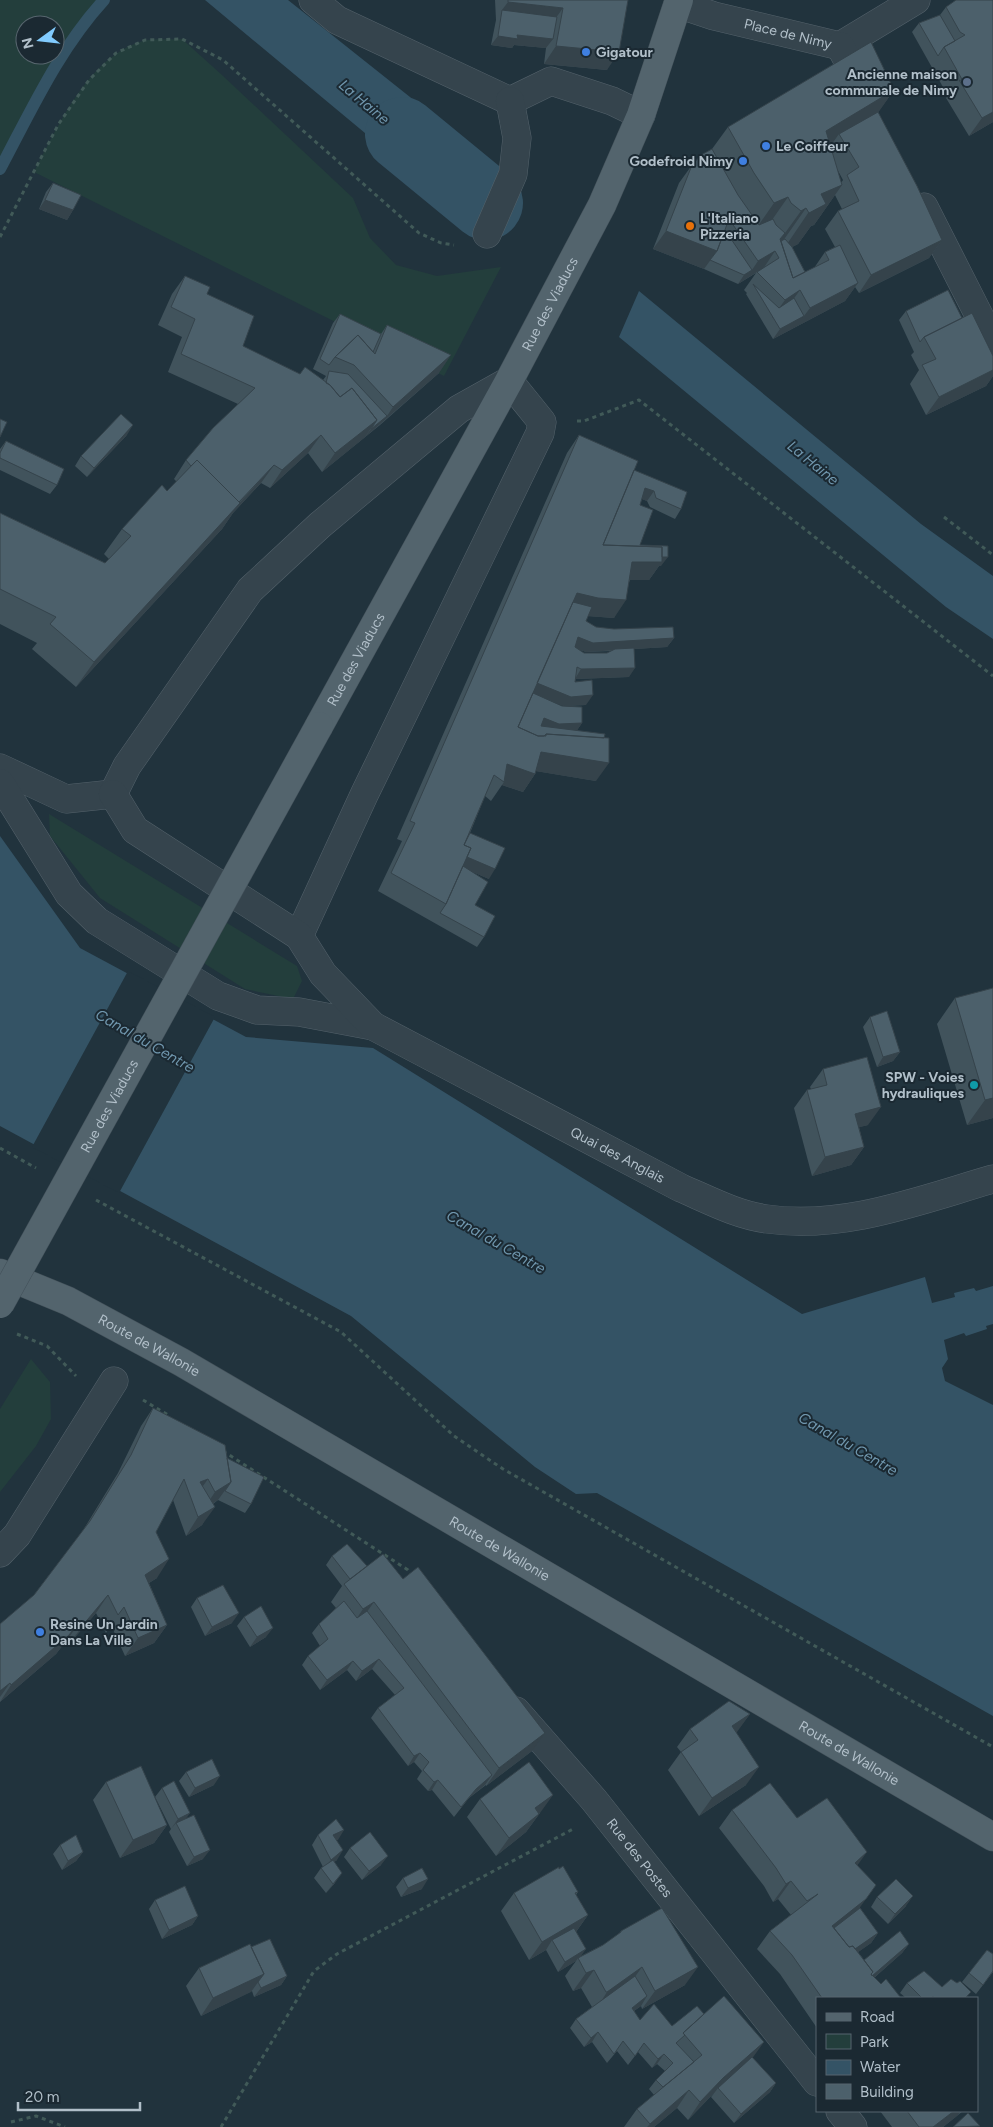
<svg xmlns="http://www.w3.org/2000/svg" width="993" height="2127" font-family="Figtree,sans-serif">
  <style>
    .green { fill: #233e3c; fill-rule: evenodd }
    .water { fill: #345365 }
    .pier { fill: #21333d }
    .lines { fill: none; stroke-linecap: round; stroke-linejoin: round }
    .stream { stroke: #345365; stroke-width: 12 }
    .river { stroke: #345365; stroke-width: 74 }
    .minor-casing { stroke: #54626b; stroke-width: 29 }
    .major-casing { stroke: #425059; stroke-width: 29 }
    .path { stroke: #415a58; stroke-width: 3; stroke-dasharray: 4 4; stroke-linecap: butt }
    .minor { stroke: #35444d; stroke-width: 28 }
    .major { stroke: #53646d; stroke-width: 28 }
    .major-bridge-casing { stroke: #425059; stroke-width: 29; stroke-linecap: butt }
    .major-bridge { stroke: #53646d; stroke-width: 28 }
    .wall { fill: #41535c; fill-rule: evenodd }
    .shaded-wall { fill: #35434b }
    .building { fill: #4c606b; stroke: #35434b }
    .shop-dot { fill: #3f7fe0; stroke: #1b2932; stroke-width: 2 }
    .service-dot { fill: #5c6f8a; stroke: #1b2932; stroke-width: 2 }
    .food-dot { fill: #e8710a; stroke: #1b2932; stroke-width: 2 }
    .culture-dot { fill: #0f9aa8; stroke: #1b2932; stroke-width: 2 }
    .labels { text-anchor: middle; stroke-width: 4; stroke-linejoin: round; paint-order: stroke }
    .street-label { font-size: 14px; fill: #b1bfc9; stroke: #1b2932 }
    .poi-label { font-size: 14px; font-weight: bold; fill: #b1bfc9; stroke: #1b2932; text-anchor: start }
    .water-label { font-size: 15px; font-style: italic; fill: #7097ae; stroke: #1b2932 }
  </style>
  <rect width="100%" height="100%" fill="#21333d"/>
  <path class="green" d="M0 0H104C59 49 31 111 0 169ZM25 25H55V55H25Z
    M182 39 222 75 353 198 370 238 396 265 437 276 501 267 444 376 34 172C58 126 89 56 143 41 155 38 170 40 182 39Z
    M49 814 297 966 302 981 293 999 245 989 100 898 50 836Z
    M31 1359 50 1382 51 1419 36 1446 0 1492V1409Z"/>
  <path class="water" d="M205 0H288L493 163 472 222Z
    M639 291 921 524 993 576V639L946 607 619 337Z
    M0 836 80 948 246 1037 373 1048 802 1314 925 1277 932 1303 955 1297 954 1293 974 1288 976 1291 993 1286V1324L986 1326 987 1329 966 1336 964 1333 944 1340 948 1359 942 1368 945 1381 993 1405V1716L597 1493 576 1494 535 1467 351 1316 0 1126Z"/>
  <path class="pier" d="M128 971 215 1017 119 1193 32 1147Z"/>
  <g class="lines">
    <path class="stream" d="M0 169C31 111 59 49 104 0"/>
    <path class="river" d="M402 134 486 203"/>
    <defs>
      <g id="minor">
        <path d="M313 0 337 20 510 101"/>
        <path id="s1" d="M678 4 714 16 840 46 916 0"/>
        <path d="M840 46 863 89"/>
        <path d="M510 101 551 81 612 101 641 115"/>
        <path d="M924 207 993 343"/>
        <path d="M487 234 513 174 517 138 510 101"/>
        <path d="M0 768 66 799 113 794"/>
        <path d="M0 783 69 894 97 921 218 996 257 1010 299 1012 373 1026"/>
        <path d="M113 794 127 766 250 590 320 525 459 409 509 381 542 422 540 433 364 795 299 936"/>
        <path id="s2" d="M113 794 135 830 299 936 323 974 373 1026 681 1188C709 1200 737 1215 767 1219 844 1230 920 1200 993 1179"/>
        <path d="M0 1553 17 1535 114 1381"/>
        <path id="s3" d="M516 1711 594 1800 817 2082"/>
        <path d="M840 2111 853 2127"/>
      </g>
      <g id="major">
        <path id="s4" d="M319 726 509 381 602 205 641 115 679 0"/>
        <path id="s5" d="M0 1273 68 1301 181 1362 993 1837"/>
      </g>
    </defs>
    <use href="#minor" class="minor-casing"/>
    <use href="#major" class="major-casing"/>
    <path class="path" d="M0 237 58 125 89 80 116 53 145 40 182 39 223 60 419 233 441 243 454 245
      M577 421H584L639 400 993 676
      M944 517 993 555
      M0 1148 36 1168
      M96 1200 341 1332 454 1436 503 1469 993 1747
      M17 1334 47 1346 76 1376
      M143 1400 168 1415
      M223 1451 408 1570 411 1576
      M11 2122 36 2116 65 2127
      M221 2127 314 1971 337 1954 573 1829"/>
    <use href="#minor" class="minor"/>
    <use href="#major" class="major"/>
    <defs>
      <g id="major-bridge">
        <path id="s6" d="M0 1304 319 726"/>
      </g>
    </defs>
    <use href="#major-bridge" class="major-bridge-casing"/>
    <use href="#major-bridge" class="major-bridge"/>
  </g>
  <path class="wall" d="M495 0H628L607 70 544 64 546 48 514 45 512 48 491 45 496 20Z
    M993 0V122L969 136 946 98 948 96 912 32 919 23 940 15 946 7Z
    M894 90 878 112 942 240 929 258 859 293 855 287 845 301 773 339 746 294 747 293 744 290 756 273 738 284 704 269 653 249 679 183 692 165 712 149 728 127ZM837 169 843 180 841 183ZM835 195 842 209 838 211 825 229 835 247 825 252 814 268 805 272 792 247 798 244 811 226 814 225Z
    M53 183 73 210 67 220 39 209 46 192Z
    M185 276 207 294 243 346 300 374 323 380 326 376 313 369 333 323 340 314 381 334 387 325 439 373 380 425 322 472 308 453 270 488 261 483 233 513 222 529 76 687 32 649 37 643 0 624V513L105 563 109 559 104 554 122 529 167 491 177 482 174 479 186 460 238 404 168 372 182 337 158 325 172 294Z
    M906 311 962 318 993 356V376L986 386 926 415 910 384 919 370 911 355 914 352 899 320Z
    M127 435 87 477 75 466 81 456Z
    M579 435 634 470 681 509 675 519 650 507 647 501 642 499 640 505V545L661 566H659L649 580H630L614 618 588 616 586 621 596 627 674 638 667 647 634 649 629 677 575 679V682L586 705 564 706 541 697 582 723 577 730 596 781 536 771 535 774 523 792 502 785 491 801 485 796 470 833 489 879 468 870 475 905 484 937 477 947 378 891 402 841 397 839 567 453ZM577 649 586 652 612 651 607 653H584Z
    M6 441 57 485 50 494 0 470V449Z
    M955 998 993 1118 967 1125 937 1024Z
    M870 1017 900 1052 893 1061 877 1067 863 1027Z
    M823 1069 868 1125 859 1127 864 1147 851 1165 812 1176 794 1108 807 1090 811 1089 810 1087Z
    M153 1408 227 1458 251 1504 245 1513 218 1500 213 1504 202 1525 186 1536 173 1500 156 1532 157 1578 149 1583 167 1625 154 1643 125 1656 111 1625 106 1633 96 1613 70 1643 67 1640 66 1641 56 1654 0 1702V1624L34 1595 82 1532 118 1473 141 1426Z
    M332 1556 367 1566 532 1751 486 1786V1785L469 1798 454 1817 432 1790 428 1791 417 1779 422 1771 414 1762 408 1766 371 1718 378 1708 395 1695 372 1669 356 1681 347 1670 320 1690 302 1665 308 1656 320 1646 312 1633 319 1624 336 1608 331 1602 342 1586 326 1565Z
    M197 1598 232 1623 205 1636 191 1607Z
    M244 1617 266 1637 250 1647 237 1626Z
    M750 1714 736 1732 746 1785 699 1816 668 1770 681 1752 677 1747 690 1729Z
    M186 1772 214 1785 189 1797 179 1781Z
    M106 1782 167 1825 154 1843 120 1858 93 1800Z
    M162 1788 186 1818 203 1859 187 1866 169 1832 171 1829 155 1797Z
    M480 1799 540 1813 526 1832 496 1856 467 1817Z
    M732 1810 797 1818 858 1866 860 1908 878 1933 871 1943 858 1952 864 1960 909 1944 902 1953 874 1978 881 1984 901 1998H817V2028L780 1974 757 1949 770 1931 791 1915 778 1899 773 1902 764 1886 719 1828Z
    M318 1835 338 1840H336L337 1860 334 1862 335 1883 326 1893 314 1878 321 1868 323 1867 312 1845Z
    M60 1845 83 1852 76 1861 62 1870 53 1854Z
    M350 1848 381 1865 362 1880 344 1857Z
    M559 1869 578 1892 576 1895 588 1915 576 1932 581 1956 603 1945 618 1935 621 1931 685 1985 642 2009 641 2006 634 2011 640 2020 672 2026 704 2014 753 2058 776 2083 770 2092 734 2123 711 2097 715 2092 688 2120 677 2108 654 2127H624L637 2109 654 2095 649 2089 656 2080 665 2071 657 2064 652 2068 638 2052 628 2065 617 2051 607 2063 592 2042 584 2047 570 2028 576 2019 592 2007 581 1988 573 1991 565 1976 576 1961 558 1972 546 1950 529 1960 501 1911 514 1893Z
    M403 1878 422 1889 401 1897 396 1887Z
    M877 1897 906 1906 888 1924 871 1907Z
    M155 1900 198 1916 192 1925 162 1939 149 1909Z
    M251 1947 287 1976 281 1985 254 1997 252 1991 201 2016 186 1986 199 1968Z
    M993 1954V1972L976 1994 962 1982 969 1973Z
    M907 1983 942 1987 971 1992 966 1998H906L900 1993Z
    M880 2111H963L943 2127H892Z"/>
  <path class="shaded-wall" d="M508 2 563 8 550 26 502 10Z
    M517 35 553 39 546 48 514 45 512 48 491 45 498 36Z
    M556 46 619 52 607 70 544 64Z
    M894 90 866 130 839 134 826 152V131Z
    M993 112V122L969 136 982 118Z
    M842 185 814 225 811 226 798 244 781 253 821 194Z
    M788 197 760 237 746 243 774 203Z
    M45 200 73 210 67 220 39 209Z
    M806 208 778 248 780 239 785 233 801 211Z
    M666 231 717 251 704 269 653 249Z
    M942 240 929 258 859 293 871 275Z
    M775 251 763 269 757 272 738 284 744 275 752 270 758 261Z
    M858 283 845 301 773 339 780 329 804 316 810 308Z
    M800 290 787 308 772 318 785 300Z
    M451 355 439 373 364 438 371 429 387 416 393 407Z
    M993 370V376L986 386 926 415 939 397Z
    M377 420 364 438 322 472 335 453Z
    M133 425 127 435 87 477 94 468Z
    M321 435 308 453 270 488 282 470Z
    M274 465 261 483 233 513 222 529 76 687 94 662Z
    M645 488 654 491 647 501 639 498Z
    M597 554 668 557 661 566H659L649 580H620Z
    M577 593 626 600 614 618 586 616 567 612Z
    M578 637 674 638 667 647 586 652 572 647Z
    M635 668 629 677 575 679 581 669Z
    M535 682 593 695 586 705 564 706 529 692Z
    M544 718 582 723 576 732 538 728Z
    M505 745 609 763 596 781 529 770Z
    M507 764 535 774 523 792 502 785 504 782Z
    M458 853 495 869 489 879 452 863Z
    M900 1052 893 1061 877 1067 883 1057Z
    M993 1098V1118L967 1125 985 1100Z
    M881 1107 868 1125 842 1132 855 1114Z
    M864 1147 851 1165 812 1176 825 1157Z
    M208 1479 195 1497 200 1482Z
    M231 1482 218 1500 203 1510 215 1492Z
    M215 1507 202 1525 186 1536 198 1517Z
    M169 1559 157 1578 132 1593 145 1575Z
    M108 1595 96 1613 70 1643 83 1625Z
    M374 1602 361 1620 351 1627 363 1609Z
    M239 1613 232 1623 205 1636 212 1627Z
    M80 1622 67 1640 56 1654 0 1702 11 1685Z
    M167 1625 154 1643 125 1656 138 1638Z
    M273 1628 266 1637 250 1647 257 1637Z
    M379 1659 372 1669 356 1681 362 1671Z
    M353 1661 347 1670 320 1690 327 1680Z
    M10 1683 0 1697V1691Z
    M750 1714 737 1732 719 1744 732 1726Z
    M545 1733 532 1751 486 1786 499 1768Z
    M420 1753 414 1762 408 1766 414 1756Z
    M759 1767 746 1785 699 1816 712 1798Z
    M492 1775 485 1785 469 1798 454 1817 476 1789Z
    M220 1776 214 1785 189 1797 195 1788Z
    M438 1780 432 1790 428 1791 434 1782Z
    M553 1795 540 1813 523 1826 535 1808Z
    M190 1813 183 1823H176L171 1829 178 1819Z
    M539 1814 526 1832 496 1856 509 1838Z
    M167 1825 154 1843 120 1858 133 1840Z
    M344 1830 338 1840 326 1845 333 1835Z
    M210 1850 203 1859 187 1866 194 1857Z
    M343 1850 337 1860 324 1869 331 1860Z
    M83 1852 76 1861 62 1870 68 1861Z
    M867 1852 854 1870 855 1863Z
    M388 1856 381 1865 362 1880 369 1871Z
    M342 1873 335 1883 326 1893 333 1884Z
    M428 1879 422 1889 401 1897 408 1888Z
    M791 1881 778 1899 773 1902 786 1884Z
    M876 1885 853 1917 820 1944 832 1926Z
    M913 1896 906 1906 888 1924 895 1914Z
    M588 1915 575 1933 552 1940 546 1950 529 1960 542 1942Z
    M198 1916 192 1925 162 1939 169 1930Z
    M878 1933 871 1943 840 1965 843 1956Z
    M909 1944 902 1953 860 1990 871 1974Z
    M586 1949 579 1959 578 1958 576 1961 558 1972 565 1962Z
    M642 1967 629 1985 595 2011 607 1992Z
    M698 1967 685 1985 642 2009 655 1991Z
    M594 1970 581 1988 573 1991 586 1973Z
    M264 1974 251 1992 201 2016 213 1998Z
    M287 1976 281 1985 254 1997 261 1988Z
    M647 1996 641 2006 625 2017 632 2008Z
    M598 2032 592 2042 584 2047 591 2038Z
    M764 2042 751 2060 718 2088 715 2092 688 2120 700 2102 723 2078Z
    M664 2054 657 2064 652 2068 658 2059Z
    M776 2083 770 2092 734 2123 741 2114Z
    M689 2090 677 2108 654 2127H647L650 2124Z
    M954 2111H961L957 2116 943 2127H933Z"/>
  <path class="building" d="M508 0H628L619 52 556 46 563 8 508 2Z
    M956 0H993V112L982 118 959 80 964 83 944 47 965 35 960 32 946 7Z
    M502 10 557 17 553 39 517 35 518 39 498 36Z
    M940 15 955 41 944 47 938 56 919 23Z
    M871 42 894 90 826 131 842 185 821 194 826 204 809 213 806 208 801 211 791 203 788 197 774 203 754 173 728 127Z
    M878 112 917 186 942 240 871 275 838 211 859 201 847 175 859 167 839 134Z
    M712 149 738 195 759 225 773 219 776 225 785 233 780 239 793 278 829 260 825 252 840 245 858 283 810 308 800 290 785 300 757 272 779 258 775 251 758 261 729 219 717 251 666 231 692 165 701 155Z
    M53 183 81 195 73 210 45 200Z
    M725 230 752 270 744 275 710 260 717 251Z
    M785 239 792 247 805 272 793 278 781 241Z
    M185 276 210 287 207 294 254 316 243 346 300 374 305 367 330 385 340 397 352 388 377 420 335 453 321 435 282 470 274 465 239 502 197 460 191 466 186 460 213 428 255 388 181 354 195 319 171 307Z
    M753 284 779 308 794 298 804 316 780 329Z
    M948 290 962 318 924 337 920 342 906 311Z
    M972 313 993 356V370L939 397 922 365 936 359 924 337Z
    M340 314 381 334 373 352 358 335 335 357 329 365 320 359Z
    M387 325 451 355 393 407 354 365 335 357 358 335 375 354Z
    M329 371 348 374 387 416 371 429 377 420 352 388 340 397 330 385 326 383Z
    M121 414 133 425 94 468 81 456Z
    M0 419 7 422 0 437Z
    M579 435 638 461 603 545 662 547V562H632L626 600 598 598 577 593 518 727 538 736H546V734L609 738V763L541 752 535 774 507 764 504 782 494 775 464 845 471 848 446 904 391 873 415 823 410 821Z
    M6 441 64 469 57 485 0 458V453Z
    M197 460 240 503 94 662 50 624 56 617 0 589V513L105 563 131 536 122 529 162 485 167 491Z
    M634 470 687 492 681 509 656 498 654 491 645 488 640 505 653 510 640 545 668 546V557H662V547L603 545Z
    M573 602 592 607 586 621 596 627 614 629 673 627 674 638 593 643 578 637 575 647 584 653H607L615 649 634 648 635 668 581 669 577 667 575 682 592 680 593 695 571 697 537 683Z
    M533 693 562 706 582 707V723L559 724 544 718 541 726 605 734 604 738 546 734 544 736H538L518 727Z
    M470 833 505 848 495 869 467 857 471 848 464 845Z
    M463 866 488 882 475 905 495 916 484 937 440 913 446 904Z
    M993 988V1098L985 1100 955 998Z
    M887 1011 900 1052 883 1057 870 1017Z
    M867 1057 881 1107 855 1114 864 1147 825 1157 807 1090 827 1085 823 1069Z
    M153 1408 225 1445 231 1482 215 1492 208 1479 200 1482 215 1507 198 1517 184 1479 156 1532 169 1559 145 1575 167 1625 138 1638 124 1607 118 1615 108 1595 83 1625 80 1622 78 1623 69 1635 11 1685 10 1683 0 1691V1624L34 1595 90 1521 131 1455Z
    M227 1458 264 1477 251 1504 225 1491 231 1482Z
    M347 1544 367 1566 350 1579 332 1556Z
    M383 1554 403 1579 418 1567 545 1733 499 1768 374 1602 363 1609 344 1584Z
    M223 1585 239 1613 212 1627 197 1598Z
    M344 1601 357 1618 367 1611 492 1775 476 1789 461 1807 438 1780 434 1782 423 1770 429 1762 420 1753 414 1756 378 1708 404 1688 379 1659 362 1671 353 1661 327 1680 308 1656 328 1639 319 1624Z
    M261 1606 273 1628 257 1637 244 1617Z
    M729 1701 750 1714 732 1726 759 1767 712 1798 681 1752 698 1740 690 1729Z
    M212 1759 220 1776 195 1788 186 1772Z
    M529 1762 553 1795 535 1808 539 1814 509 1838 480 1799Z
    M141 1766 167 1825 133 1840 106 1782Z
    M174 1781 190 1813 178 1819 162 1788Z
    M770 1783 797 1818 827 1798 867 1852 855 1863 876 1885 866 1899 832 1926 849 1947 853 1946 873 1972 871 1974 881 1984 886 1979 901 1998H822L792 1955 770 1931 818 1894 807 1901 791 1881 786 1884 776 1868 732 1810Z
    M194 1815 210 1850 194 1857 176 1823Z
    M336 1819 344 1830 333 1835 343 1850 331 1860 318 1835Z
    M370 1832 388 1856 369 1871 350 1848Z
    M76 1835 83 1852 68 1861 60 1845Z
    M333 1860 342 1873 333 1884 321 1868Z
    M563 1866 578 1892 575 1893 588 1915 542 1942 514 1893 559 1867V1869Z
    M422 1868 428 1879 408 1888 403 1878Z
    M896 1879 913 1896 895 1914 877 1897Z
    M185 1886 198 1916 169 1930 155 1900Z
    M662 1908 698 1967 655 1991 642 1967 607 1992H606L594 1970 586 1973 578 1958 603 1945 621 1932V1931Z
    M860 1908 878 1933 855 1949 853 1946 849 1947 834 1928Z
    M574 1928 586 1949 565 1962 552 1940Z
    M900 1931 909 1944 872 1976 871 1974 873 1972 864 1960Z
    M270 1939 287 1976 261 1988 258 1982 264 1974 251 1947Z
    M250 1944 264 1974 213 1998 199 1968Z
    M987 1950 993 1954V1971L983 1985 969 1973Z
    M924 1971 942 1987 951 1979 957 1983 960 1981 971 1992 965 1998H935L933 1997 930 1998H922L907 1983Z
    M635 1976 647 1996 632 2008 640 2020 654 2004 672 2026 697 2006 704 2014 683 2033 685 2035 676 2043 694 2062 663 2087 656 2080 673 2063 664 2054 658 2059 644 2043 635 2056 623 2041 614 2054 598 2032 591 2038 576 2019Z
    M724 1996 764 2042 723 2078 700 2102 689 2090 650 2124 637 2109 702 2055 683 2033Z
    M752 2057 776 2083 741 2114 718 2088Z
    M907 2111H954L933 2127H919Z
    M968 2113 980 2126 953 2127Z"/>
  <g class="shop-dot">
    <circle cx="586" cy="52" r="5"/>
    <circle cx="766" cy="146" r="5"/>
    <circle cx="743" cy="161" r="5"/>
    <circle cx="40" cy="1632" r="5"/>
  </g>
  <circle class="service-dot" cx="967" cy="82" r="5"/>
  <circle class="food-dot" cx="690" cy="226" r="5"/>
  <circle class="culture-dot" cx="974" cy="1085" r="5"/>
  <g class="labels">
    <g class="street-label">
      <text dy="5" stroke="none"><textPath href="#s1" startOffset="114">Place de Nimy</textPath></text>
      <text dy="5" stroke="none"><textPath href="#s4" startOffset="481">Rue des Viaducs</textPath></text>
      <text dy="5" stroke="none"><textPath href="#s4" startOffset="76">Rue des Viaducs</textPath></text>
      <text dy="5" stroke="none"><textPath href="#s6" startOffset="226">Rue des Viaducs</textPath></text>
      <text dy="5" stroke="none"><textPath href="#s2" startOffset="631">Quai des Anglais</textPath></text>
      <text dy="5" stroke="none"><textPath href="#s5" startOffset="166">Route de Wallonie</textPath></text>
      <text dy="5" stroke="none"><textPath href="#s5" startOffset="571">Route de Wallonie</textPath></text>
      <text dy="5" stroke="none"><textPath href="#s5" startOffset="976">Route de Wallonie</textPath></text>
      <text dy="5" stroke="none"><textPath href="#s3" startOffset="192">Rue des Postes</textPath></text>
    </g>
    <g class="poi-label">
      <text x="596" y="57">Gigatour</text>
      <text x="957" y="79" text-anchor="end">Ancienne maison<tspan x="957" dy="16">communale de Nimy</tspan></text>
      <text x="776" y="151">Le Coiffeur</text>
      <text x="733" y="166" text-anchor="end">Godefroid Nimy</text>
      <text x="700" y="223">L'Italiano<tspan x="700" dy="16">Pizzeria</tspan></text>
      <text x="964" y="1082" text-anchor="end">SPW - Voies<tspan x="964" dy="16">hydrauliques</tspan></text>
      <text x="50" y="1629">Resine Un Jardin<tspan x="50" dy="16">Dans La Ville</tspan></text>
    </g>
    <g class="water-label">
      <text transform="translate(364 102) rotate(40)" y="5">La Haine</text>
      <text transform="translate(813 463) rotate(39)" y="5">La Haine</text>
      <text transform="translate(145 1041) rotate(30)" y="5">Canal du Centre</text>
      <text transform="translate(496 1242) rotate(30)" y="5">Canal du Centre</text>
      <text transform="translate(848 1444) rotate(30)" y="5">Canal du Centre</text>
    </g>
  </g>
  <rect x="816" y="1997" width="162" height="115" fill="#1b2932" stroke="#57656e"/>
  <rect x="826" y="2013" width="25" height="8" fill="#53646d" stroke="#57656e"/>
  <text x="860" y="2022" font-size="15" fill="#b1bfc9">Road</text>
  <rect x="826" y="2034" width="25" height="15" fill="#233e3c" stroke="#57656e"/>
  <text x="860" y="2047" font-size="15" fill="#b1bfc9">Park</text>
  <rect x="826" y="2060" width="25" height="15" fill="#345365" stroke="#57656e"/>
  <text x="860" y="2072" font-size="15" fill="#b1bfc9">Water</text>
  <rect x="826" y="2084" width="25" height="15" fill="#4c606b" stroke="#57656e"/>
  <text x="860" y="2097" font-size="15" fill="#b1bfc9">Building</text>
  <g transform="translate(40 40) rotate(255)"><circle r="24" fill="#1b2932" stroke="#57656e"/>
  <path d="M0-4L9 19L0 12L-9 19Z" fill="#81cbfe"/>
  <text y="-8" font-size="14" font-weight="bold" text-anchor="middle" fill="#b1bfc9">N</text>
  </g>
  <path d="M18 2102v8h122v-8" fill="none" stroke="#b1bfc9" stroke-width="2.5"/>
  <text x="25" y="2102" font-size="15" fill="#b1bfc9" stroke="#1b2932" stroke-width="4" paint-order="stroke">20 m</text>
</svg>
